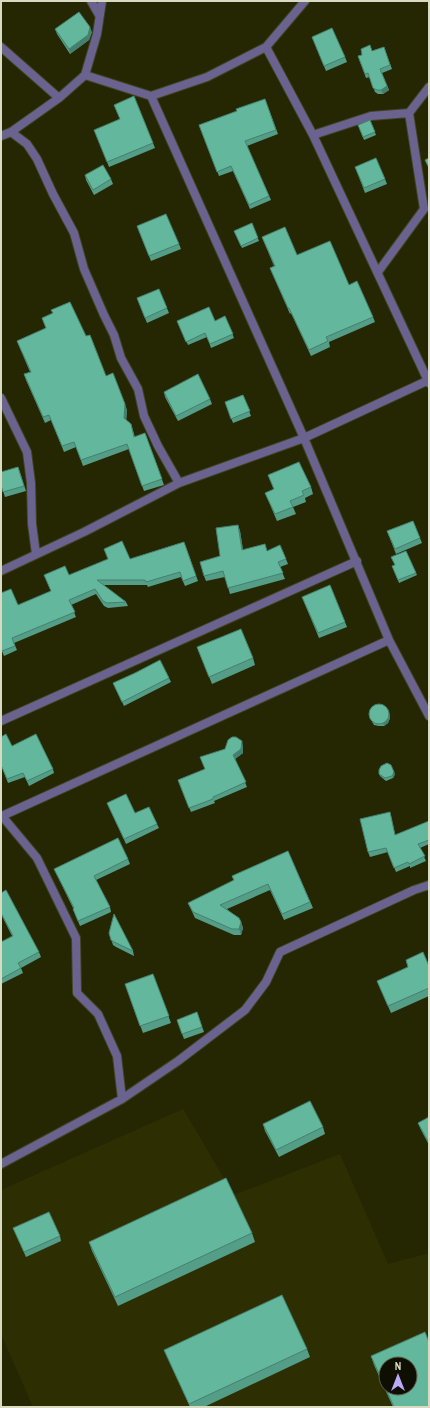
<svg xmlns="http://www.w3.org/2000/svg" width="430" height="1408" font-family="'Archivo Narrow',sans-serif">
  <style>
    .built { fill: #2d2f02; fill-rule: evenodd }
    .lines { fill: none; stroke-linecap: round; stroke-linejoin: round }
    .street-casing { stroke: #424421; stroke-width: 10 }
    .street { stroke: #6b638f; stroke-width: 8 }
    .wall { fill: #549d87 }
    .shaded-wall { fill: #45806e }
    .building { fill: #62b79d; stroke: #45806e; fill-rule: evenodd }
  </style>
  <rect width="100%" height="100%" fill="#252703"/>
  <path class="built" d="M183 1109 234 1195 340 1154 388 1264 429 1253V1407H33L1 1334V1190ZM386 1364H410V1388H386Z"/>
  <g class="lines">
    <defs>
      <path id="street" d="M91 1 99 15
        M1 47 59 98
        M266 47 305 1
        M85 75 151 96 304 438 389 640 429 716
        M429 87 409 113 371 116 313 135 429 383
        M151 96 207 77 266 47 313 135
        M11 132 27 144 37 159 53 194 74 233 84 269 104 315 114 335 121 358 138 389 144 416 158 446 179 483
        M1 136 11 132 59 98 85 75 97 34 102 1
        M378 272 424 209 409 113
        M1 398 27 452 31 483 32 524 36 554
        M1 571 84 532 179 483 304 438 429 380
        M1 721 357 561
        M122 1099 117 1056 98 1014 77 993 76 938 37 858 2 816 389 640
        M1 1164 122 1099 178 1061 245 1010 266 982 280 952 414 890 429 885"/>
    </defs>
    <use href="#street" class="street-casing"/>
    <use href="#street" class="street"/>
  </g>
  <path class="wall" d="M55 29 92 32 89 40 70 54 57 34Z
    M312 37 345 57 347 62 326 71Z
    M384 47 392 69 382 73 389 90 383 94H378L375 92 370 77 366 78 358 56Z
    M265 99 278 134 247 146 271 200 250 209 233 171 219 176 199 125 237 111Z
    M120 119 153 143 155 148 109 167 96 134Z
    M370 120 376 135 364 140 358 125Z
    M357 172 385 179 387 184 365 193Z
    M85 175 111 179 113 184 94 195 86 180Z
    M252 223 259 241 242 248 234 231Z
    M139 231 179 244 181 249 151 261Z
    M262 237 297 255 349 285 373 317 375 322 329 342 330 347 311 356 291 313 290 314 272 273 270 268 274 266Z
    M159 289 169 313 147 323 137 298Z
    M225 316 234 338 211 348 207 337 188 345 179 325 215 321Z
    M42 318 86 336 106 376 127 410 126 420 131 424 135 437 145 433 164 485 144 491 129 449 83 466 76 447 64 452 51 420 45 423 26 380 24 374 30 372 17 341 46 328Z
    M164 392 210 399 212 404 178 421 165 397Z
    M243 395 251 416 233 423 225 402Z
    M18 467 26 491 5 497 1 485Z
    M268 475 311 487 313 494 305 498 306 502 293 507 296 514 277 521 265 493 274 490Z
    M413 521 422 543 396 554 387 531Z
    M238 525 240 531 243 550 268 551 286 559 288 564 280 567 285 579 230 594 225 577 206 581 204 576 220 556Z
    M184 542 198 581 185 586 181 577 148 587 147 585H103L126 602 128 606 108 608 104 606 96 594 71 605 76 617 14 643 17 650 4 656 1 649 18 605 51 591 69 575 130 559Z
    M406 551 417 575 399 583 392 566 394 565Z
    M304 602 345 622 347 627 319 638Z
    M197 647 253 658 255 665 212 684Z
    M169 678 171 682 124 706 115 687Z
    M389 713 390 718 388 723 384 726H379L374 725 371 720 370 718Z
    M12 746 53 769 54 773 29 786 25 777 8 783 1 765Z
    M243 746V753L235 759 247 787 214 801 215 803 191 812 178 780 205 769 225 749Z
    M379 774H395L393 778 386 781 380 776Z
    M107 803 135 813 157 824 159 828 126 844Z
    M391 816 395 835 429 821V844L420 848 426 861 410 868V866L396 872 388 852 370 857 368 852Z
    M288 851 313 908 284 920 270 890 227 909 241 922 243 928 241 935H234L195 918 188 903 234 881 232 876Z
    M128 859 130 864 96 880 110 907 111 912 80 926 73 909V908L54 869Z
    M1 893 39 952 41 957 21 968 23 973 1 984V942L12 936 1 914Z
    M109 933 133 951 134 956 116 947 113 945Z
    M429 966V996L391 1013 377 981Z
    M153 974 171 1023 143 1033 125 984Z
    M197 1012 204 1032 184 1039 177 1020Z
    M429 1117V1145L421 1130 418 1123Z
    M263 1124 323 1127 325 1134 279 1157 265 1131Z
    M13 1228 60 1236 61 1241 26 1257Z
    M252 1233 255 1242 118 1306 92 1251 89 1242Z
    M307 1349 310 1357 204 1407H190L168 1359 164 1350Z
    M371 1356 429 1407H393L374 1365Z"/>
  <path class="shaded-wall" d="M90 27 92 32 89 40 70 54 69 49Z
    M387 86 389 90 383 94 381 90Z
    M125 404 127 410 126 424 124 418Z
    M238 525 240 531 244 556 242 550Z
    M389 710 390 718 388 723 384 726 383 723Z
    M242 741 243 746V753L235 759 233 755Z
    M394 772 395 774 393 778 392 776Z
    M241 922 243 928 241 935 239 929Z"/>
  <path class="building" d="M79 12 90 27 88 35 69 49 55 29Z
    M332 28 345 57 324 66 312 37Z
    M370 45 372 51 384 47 390 65 380 69 387 86 381 90H377L373 88 368 73 365 74 358 56 362 55 361 49Z
    M134 96 153 143 107 162 94 130 120 119 114 105Z
    M265 99 276 130 245 141 269 196 249 205 231 166 217 172 199 125 237 111 236 109Z
    M370 120 375 132 363 137 358 125Z
    M376 158 385 179 364 188 355 167Z
    M429 158V168L425 160Z
    M103 165 111 179 93 190 85 175Z
    M166 214 179 244 149 256 137 226Z
    M252 223 258 238 241 246 234 231Z
    M285 227 297 255 330 241 349 285 357 281 373 317 326 337 328 341 309 350 289 308H288L270 268 275 266 262 237Z
    M159 289 167 308 145 318 137 298Z
    M70 302 86 336 90 335 106 376 113 373 125 404 124 418 131 424 134 437 145 433 162 479 142 486 127 444 81 460 74 442 62 446 49 415 43 417 24 374 31 372 17 341 46 328 42 318 53 313 51 310Z
    M209 307 215 321 225 316 233 334 210 344 205 333 186 342 177 321Z
    M198 374 210 399 176 416 164 392Z
    M243 395 250 411 231 419 225 402Z
    M299 462 311 487 302 491 304 495 290 501 293 507 275 514 265 493 274 489 268 475Z
    M18 467 24 486 3 492 1 485V472Z
    M413 521 420 538 395 549 387 531Z
    M238 525 242 550 265 544 267 551 280 545 286 559 278 562 283 573 228 588 223 571 204 576 200 562 220 556 216 528Z
    M122 541 130 559 184 542 196 576 183 581 180 572 146 582 145 580H97L126 602 107 603 103 601 95 589 69 600 75 612 12 638 15 646 2 651 1 648V593L11 589 18 605 51 591 44 575 65 566 69 575 108 559 104 549Z
    M406 551 416 573 398 580 392 566 395 565 391 557Z
    M330 585 345 622 318 633 302 597Z
    M241 629 253 658 209 677 197 647Z
    M160 660 169 678 122 702 113 683 135 673Z
    M369 714a10 10 0 1 1 20 0a10 10 0 1 1-20 0Z
    M6 734 12 746 36 734 53 769 27 781 23 773 7 779 1 765V737Z
    M232 737H236L242 741 241 749 233 755 246 782 213 797V799L189 808 178 780 205 769 200 757 225 749 228 740Z
    M387 763 391 765 394 772 392 776 385 778 379 774V770L381 766Z
    M126 794 135 813 149 807 157 824 124 839 107 803Z
    M390 812 395 835 429 821V840L418 844 425 856 409 864 408 862 394 868 386 848 368 852 360 819Z
    M118 838 128 859 94 876 110 907 78 921 73 909 74 908 54 869Z
    M288 851 310 902 282 914 268 884 220 905 239 918 241 922 239 929H232L193 912 188 903 234 880 232 876Z
    M6 890 39 952 18 963 21 968 1 979V942L13 936 1 913V893Z
    M114 914 133 951 114 942 111 940 109 933Z
    M423 952 429 966V988L388 1006 377 981 408 967 406 960Z
    M153 974 169 1016 140 1026 125 984Z
    M197 1012 202 1027 182 1034 177 1020Z
    M310 1101 323 1127 276 1150 263 1124Z
    M429 1117V1143L418 1123Z
    M226 1178 252 1233 115 1297 89 1242Z
    M49 1212 60 1236 24 1252 13 1228Z
    M282 1295 307 1349 189 1404 164 1350Z
    M425 1332 429 1342V1407H394L371 1356ZM386 1364H410V1388H386Z"/>
  <rect width="430" height="1408" fill="none" stroke="#d8dac1" stroke-width="4"/>
  <g transform="translate(398 1376)"><circle r="19" fill="#0e0f01" stroke="#5f604e"/>
  <path d="M0-3L7 15L0 10L-7 15Z" fill="#b8abf7"/>
  <text y="-6" font-size="11" font-weight="bold" text-anchor="middle" fill="#d8dac1">N</text>
  </g>
</svg>
